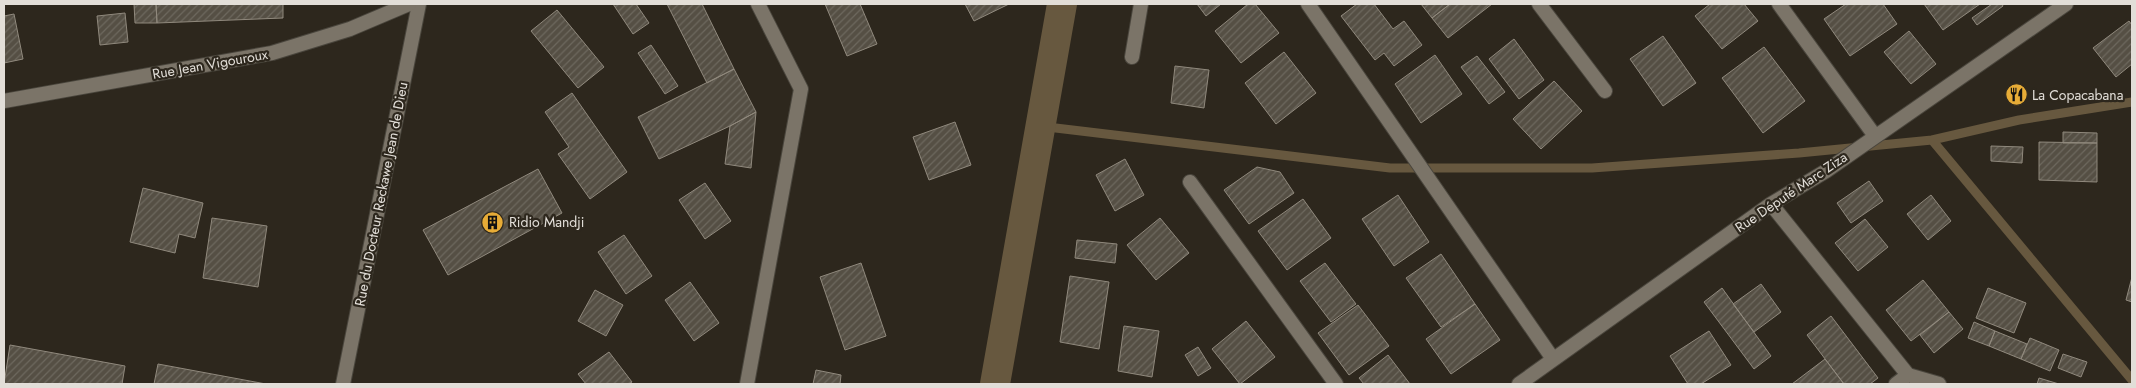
<svg xmlns="http://www.w3.org/2000/svg" width="2136" height="388" font-family="Jost,sans-serif">
  <style>
    .lines { fill: none; stroke-linecap: round; stroke-linejoin: round }
    .stream { stroke: #67583f; stroke-width: 9 }
    .canal { stroke: #67583f; stroke-width: 30 }
    .building { fill: url(#building-hatch); stroke: #90897d }
    .minor-casing { stroke: #4a463d; stroke-width: 16 }
    .tertiary-casing { stroke: #4a463d; stroke-width: 16 }
    .minor { stroke: #7b7468; stroke-width: 14 }
    .tertiary { stroke: #7b7468; stroke-width: 14 }
    .labels { text-anchor: middle; stroke-width: 4.5; stroke-linejoin: round; paint-order: stroke }
    .street-label { font-size: 14px; fill: #e2ded8; stroke: #2d271d }
    .poi-label { font-size: 14px; fill: #e2ded8; stroke: #2d271d; text-anchor: start }
  </style>
  <defs>
    <pattern id="building-hatch" width="6" height="6" patternUnits="userSpaceOnUse" patternTransform="scale(1.25)"><rect width="6" height="6" fill="#554f44"/><path d="M-1 1l2-2M0 6l6-6M5 7l2-2" fill="none" stroke="#6d685e"/></pattern>
  </defs>
  <rect width="100%" height="100%" fill="#2d271d"/>
  <g class="lines">
    <path class="stream" d="M1039 126 1390 168H1592L1799 153 1932 140 2132 380
      M1932 140 2019 120 2132 102"/>
    <path class="canal" d="M995 384 1062 4"/>
  </g>
  <path class="building" d="M134 4H156L157 23H135Z
    M156 4H283V18L157 23Z
    M613 4H636L649 23 633 34Z
    M667 4H702L734 69 707 83Z
    M825 4H860L877 44 847 56Z
    M965 4H1009L974 21Z
    M1197 4H1221L1206 16Z
    M1248 4H1255L1279 33 1241 63 1215 31Z
    M1357 4H1374L1393 29 1404 21 1422 45 1394 66 1384 53 1375 60 1341 16Z
    M1421 4H1450L1432 18Z
    M1450 4H1492L1448 38 1432 18Z
    M1710 4H1744L1758 21 1722 49 1695 16Z
    M1846 4H1883L1897 24 1850 56 1824 19Z
    M1924 4H1980L1943 30Z
    M1992 4H2002L2003 6 1977 25 1972 18Z
    M557 10 604 67 578 88 531 31Z
    M125 13 128 42 100 45 97 16Z
    M14 14 23 59 4 63V16Z
    M2129 21 2132 25V64L2116 77 2093 48Z
    M1909 31 1936 64 1911 84 1884 52Z
    M1663 36 1696 83 1663 106 1630 59Z
    M1514 39 1544 80 1519 99 1489 59Z
    M651 45 678 86 665 94 638 53Z
    M1764 47 1805 101 1763 133 1722 78Z
    M1284 52 1316 93 1276 124 1245 83Z
    M1435 55 1462 94 1421 123 1395 84Z
    M1477 56 1505 92 1489 104 1461 67Z
    M1175 66 1209 70 1204 108 1171 103Z
    M734 69 756 112 730 126 659 159 638 117Z
    M1554 81 1582 111 1541 149 1513 119Z
    M572 93 627 172 590 199 558 154 569 147 545 112Z
    M756 112 751 168 725 164 730 126Z
    M955 122 971 165 929 180 913 137Z
    M2063 132 2097 133V143H2063Z
    M2039 142 2097 143V182L2039 180Z
    M1991 146 2023 147 2022 163 1991 161Z
    M1125 159 1144 195 1115 211 1096 175Z
    M1257 167 1280 172 1294 193 1249 224 1224 190Z
    M538 169 562 213 448 275 423 230Z
    M1869 181 1883 201 1851 223 1837 203Z
    M705 183 731 221 705 239 679 200Z
    M143 188 203 203 195 238 179 234 175 253 130 242Z
    M1398 195 1429 242 1394 266 1362 219Z
    M1931 195 1951 221 1928 240 1907 214Z
    M1303 199 1331 238 1287 270 1258 231Z
    M212 218 267 226 258 287 203 278Z
    M1160 218 1189 253 1156 280 1127 245Z
    M1865 219 1888 247 1858 271 1835 243Z
    M624 235 652 276 626 294 598 252Z
    M1077 240 1117 244 1115 263 1075 258Z
    M1441 254 1475 304 1441 327 1406 278Z
    M861 263 886 336 845 350 820 277Z
    M1325 263 1356 304 1331 322 1300 281Z
    M1070 276 1109 282 1099 349 1060 342Z
    M2132 277V302L2126 300Z
    M1923 280 1949 312 1911 341 1886 310Z
    M690 282 719 323 694 341 665 300Z
    M1761 284 1781 312 1754 332 1733 304Z
    M1722 288 1771 356 1754 369 1704 302Z
    M1988 288 2026 303 2014 333 1976 318Z
    M595 290 623 305 606 336 578 321Z
    M1475 304 1500 340 1451 374 1426 339Z
    M1358 305 1389 346 1349 375 1318 333Z
    M1949 312 1963 329 1934 353 1920 335Z
    M1831 316 1878 378 1870 384H1844L1807 335Z
    M1246 321 1275 357 1240 384 1212 349Z
    M1974 322 1995 331 1989 346 1968 338Z
    M1124 326 1159 331 1152 377 1118 371Z
    M1709 331 1731 365 1701 384H1688L1670 356Z
    M1995 331 2027 344 2021 359 1989 346Z
    M2030 338 2059 350 2050 371 2021 359Z
    M10 345 125 366 122 384H4Z
    M1198 347 1211 368 1198 376 1185 355Z
    M609 352 632 382 629 384H586L578 374Z
    M2063 354 2087 362 2081 377 2058 368Z
    M1388 355 1410 384H1364L1359 378Z
    M1825 359 1844 384H1792Z
    M158 364 266 384H154Z
    M816 370 841 375 840 384H813Z
    M2039 378 2059 384H2037Z"/>
  <g class="lines">
    <defs>
      <path id="minor" d="M1308 4 1553 359
        M1539 4 1605 91
        M1779 4 1875 136
        M1132 57 1141 4
        M1190 182 1336 384
        M1771 204 1908 375 1896 384
        M1908 375 1939 384
        M343 384 419 4
        M747 384 801 89 758 4
        M1519 384 1771 204 1826 171 2066 4"/>
      <path id="tertiary" d="M4 101 272 53 350 29 409 4"/>
    </defs>
    <use href="#minor" class="minor-casing"/>
    <use href="#tertiary" class="tertiary-casing"/>
    <use href="#minor" class="minor"/>
    <use href="#tertiary" class="tertiary"/>
  </g>
  <defs>
    <symbol id="restaurant-disc" viewBox="-11 -11 22 22"><circle r="9.5" fill="#e7ac37" stroke="#2d271d"/><path d="M-5-6h1v4h1v-4h1v4h1v-4h1v5L-1.5 .5V6h-2V.5L-5-1ZM5-6V6H3V1.5H1.5Q1.5-4 5-6Z" fill="#111"/></symbol>
    <symbol id="building-disc" viewBox="-11 -11 22 22"><circle r="9.5" fill="#e7ac37" stroke="#2d271d"/><path d="M-4-6H4V6H1V3H-1V6H-4ZM-2.5-4.3h1.7v1.8h-1.7ZM.8-4.3h1.7v1.8H.8ZM-2.5-1h1.7V.8h-1.7ZM.8-1h1.7V.8H.8Z" fill="#111"/></symbol>
  </defs>
  <g fill-rule="evenodd">
    <use href="#restaurant-disc" x="2004" y="82" width="25" height="25"/>
    <use href="#building-disc" x="480" y="210" width="25" height="25"/>
  </g>
  <g class="labels">
    <g class="street-label">
      <text transform="translate(210 64) rotate(-10)" y="5">Rue Jean Vigouroux</text>
      <text transform="translate(1791 192) rotate(-34)" y="5">Rue Député Marc Ziza</text>
      <text transform="translate(381 194) rotate(-79)" y="5">Rue du Docteur Reckawe Jean de Dieu</text>
    </g>
    <g class="poi-label">
      <text x="2032" y="100">La Copacabana</text>
      <text x="509" y="227">Ridio Mandji</text>
    </g>
  </g>
  <rect width="2136" height="388" fill="none" stroke="#e2ded8" stroke-width="10"/>
</svg>
